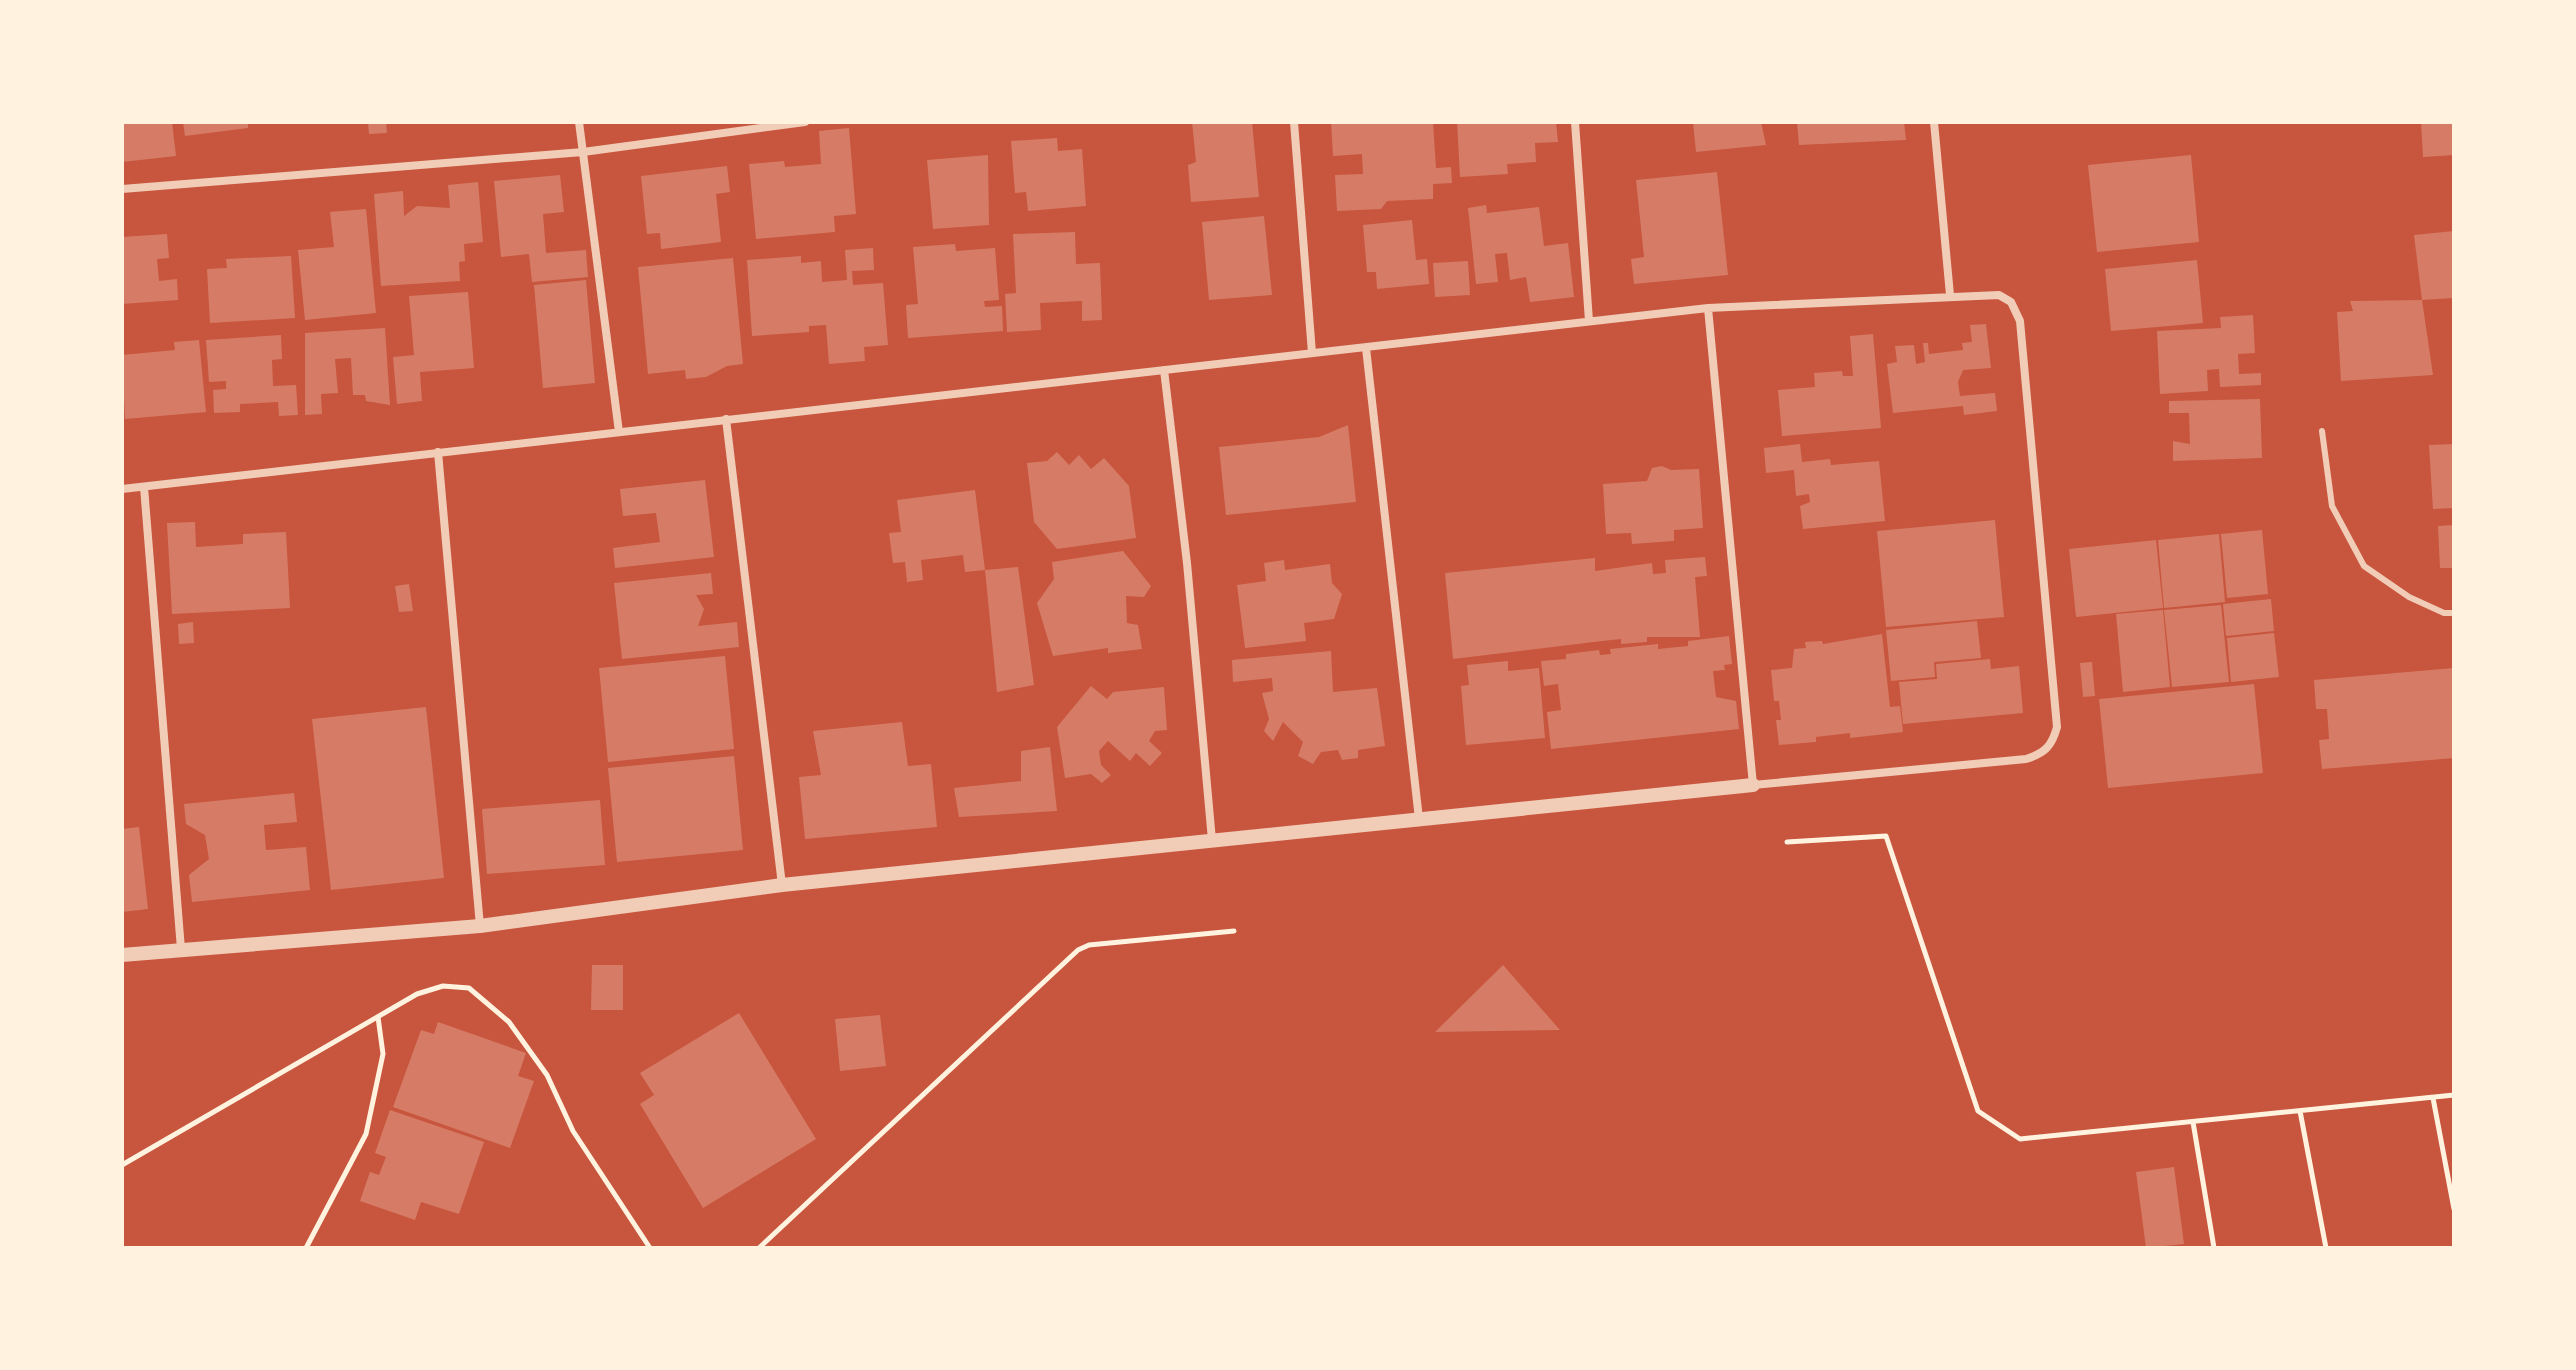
<svg xmlns="http://www.w3.org/2000/svg" width="2576" height="1370" font-family="Helvetica,sans-serif">
  <style>
    .building { fill: #d67c66 }
    .lines { fill: none; stroke-linecap: round; stroke-linejoin: round }
    .path { stroke: #fff3e0; stroke-width: 5 }
    .service { stroke: #f1ccb7; stroke-width: 6 }
    .minor { stroke: #f1ccb7; stroke-width: 8 }
    .tertiary { stroke: #f1ccb7; stroke-width: 14 }
  </style>
  <rect width="100%" height="100%" fill="#c8553d"/>
  <path class="building" d="M122 122H172L176 156 122 162Z
    M183 122H248V128L185 136Z
    M368 122H386L387 133 369 134Z
    M1192 122H1252L1259 197 1191 202 1188 165 1196 162Z
    M1331 122H1433L1436 168 1451 167 1452 183 1433 184V199L1387 201 1381 209 1337 211 1335 175 1363 174 1362 154 1333 156Z
    M1457 122H1556L1558 142 1535 143 1536 162 1507 164 1508 174 1460 177Z
    M1693 122H1761L1766 145 1696 152Z
    M1797 122H1904L1906 140 1799 145Z
    M2421 122H2454V155L2423 157Z
    M849 128 856 214 834 216 835 232 756 239 749 164 784 161 785 167 821 164 819 131Z
    M1057 138 1058 151 1082 149 1086 206 1028 211 1026 192 1015 193 1011 141Z
    M988 155 989 225 933 229 927 160Z
    M2191 155 2199 242 2097 252 2088 165Z
    M727 166 730 192 716 194 721 242 661 249 660 233 647 234 641 176Z
    M1717 172 1728 275 1634 284 1631 259 1644 257 1636 180Z
    M560 175 564 212 543 214 546 253 586 250 588 277 532 282 529 254 501 257 494 181Z
    M478 182 483 242 464 244 465 261 459 262 460 281 381 286 374 194 403 191 404 216 417 206 450 208 448 185Z
    M1486 205 1487 213 1539 207 1544 246 1568 243 1574 297 1530 302 1526 277 1510 280 1507 253 1495 254 1498 282 1476 284 1468 208Z
    M366 209 376 313 305 320 298 250 334 247 330 212Z
    M1264 216 1272 295 1209 300 1202 222Z
    M1412 220 1416 260 1427 259 1429 284 1377 289 1376 272H1367L1363 225Z
    M2454 231V298L2422 300 2414 235Z
    M1075 232 1076 264 1100 263 1102 320 1082 321V301L1040 303 1041 330 1007 332 1005 294 1016 293 1013 234Z
    M167 234 169 258 157 259 159 281 177 279 178 300 122 304V237Z
    M955 244 956 251 995 248 999 300 984 301 985 307 1002 306 1003 331 908 338 906 305 918 304 913 247Z
    M873 248 874 270 852 271 853 285 883 283 888 345 864 347 865 361 829 364 826 325 809 326V332L752 336 747 260 801 256V263L821 261 822 282 847 280 845 250Z
    M291 256 295 318 210 323 207 269 227 268 226 259Z
    M733 258 743 364 727 366 706 377 686 379 685 370 648 374 638 267Z
    M2197 260 2203 323 2111 331 2105 269Z
    M1468 261 1470 295 1435 297 1433 263Z
    M586 280 595 383 543 388 534 285Z
    M468 292 474 368 420 372 422 401 397 404 393 357 414 355 409 296Z
    M2422 300 2433 375 2341 381 2337 312 2353 311 2350 301Z
    M2253 315 2255 353 2238 354 2239 374 2261 373V385L2220 387 2219 369 2207 370 2208 391 2160 394 2157 331 2221 328 2220 317Z
    M1986 324 1991 368 1963 370 1958 382 1960 396 1995 393 1997 411 1964 415 1963 406 1893 413 1887 364 1897 362 1895 346 1914 345 1916 364 1925 362 1923 343H1928L1929 354 1963 350 1962 343 1972 342 1970 325Z
    M385 328 390 405 366 401 365 395H353L351 358 335 359 338 393 321 394 322 414 305 415V333Z
    M1873 334 1881 428 1782 436 1778 390 1815 387 1814 373 1842 371 1843 376H1853L1850 336Z
    M281 335 282 359 272 360 273 386 296 385 298 415 279 416 278 402 240 404V412L214 413 213 390 226 389V381L209 382 206 340Z
    M199 340 206 412 125 419 122 355 175 350 174 342Z
    M2260 399 2262 458 2173 461V441L2190 444 2189 413H2169V401Z
    M1348 425 1356 502 1226 515 1219 447 1319 437Z
    M1800 444 1802 462 1830 459 1831 465 1879 461 1885 521 1803 529 1800 506 1810 502 1809 494 1796 496 1794 470 1766 473 1764 448Z
    M2454 444V508L2433 509 2429 445Z
    M1057 452 1069 465 1079 455 1091 469 1104 458 1129 486 1136 538 1057 549 1034 522 1027 463 1047 461Z
    M1662 466 1671 470 1699 469 1703 528 1674 530V541L1632 544 1631 533 1606 534 1603 484 1647 481 1652 468Z
    M705 480 714 557 615 568 613 548 660 542 656 513 623 516 620 489Z
    M975 490 985 570 965 572 963 555 921 560 923 580 907 582 905 562 893 563 889 533 901 532 897 500Z
    M1995 520 2004 617 1886 627 1877 531Z
    M195 522 196 547 243 544V534L286 532 290 608 172 614 167 523Z
    M2454 525V568H2440L2438 526Z
    M2262 530 2268 594 2227 598 2221 534Z
    M2219 534 2225 602 2164 608 2158 540Z
    M2156 540 2163 608 2076 617 2069 549Z
    M1123 551 1151 586 1144 597 1126 596 1127 623 1138 625 1142 649 1108 653V648L1053 656 1037 603 1054 579 1052 562Z
    M1705 557 1707 576 1695 577 1700 637H1647V642L1621 644V639L1602 641 1453 659 1445 573 1595 558V571L1652 563 1653 574 1666 573 1665 560Z
    M1284 560 1285 570 1330 564 1332 583 1342 594 1334 619 1304 623 1306 641 1245 648 1237 585 1266 581 1264 563Z
    M1018 567 1034 685 997 692 985 570Z
    M711 573 713 594 696 595 704 609 698 626 737 622 739 647 622 659 614 583Z
    M409 584 413 611 399 612 395 586Z
    M2271 599 2274 631 2226 636 2223 604Z
    M2221 605 2229 682 2172 687 2164 610Z
    M2163 610 2170 687 2123 692 2116 614Z
    M1977 621 1981 658 1934 662 1935 677 1891 681 1886 630Z
    M193 622 194 643 179 644 178 624Z
    M2274 633 2279 677 2231 682 2227 638Z
    M1882 634 1890 707 1900 706 1903 732 1850 738V733L1816 737V742L1779 745 1776 720H1781L1779 701H1774L1771 670 1792 668 1794 649 1806 648 1805 642 1822 641 1823 644Z
    M1729 636 1732 664 1724 665 1725 670 1713 671 1716 697 1736 701 1739 729 1551 749 1547 712 1561 710 1558 684 1544 686 1541 661 1566 659V654L1599 650 1600 655 1611 654 1610 649 1658 644V649L1688 646V641Z
    M1331 651 1333 692 1377 688 1385 746 1358 750V758L1342 760 1338 750 1321 752 1313 764 1298 756 1303 742 1283 722 1273 741 1264 731 1269 719 1262 693 1273 691 1272 678 1233 682 1232 660Z
    M725 656 734 749 608 762 599 668Z
    M1990 659 1991 669 2019 666 2023 713 1903 724 1899 682 1937 679 1936 664Z
    M1508 661V671L1539 668 1545 738 1466 745 1461 686 1469 685 1467 665Z
    M2092 662 2095 696 2083 697 2080 663Z
    M2454 668V758L2322 769 2319 740 2329 739 2327 709H2316L2314 680Z
    M2254 684 2263 773 2108 788 2099 699Z
    M1091 686 1107 699 1113 692 1164 687 1167 730 1155 731 1149 741 1162 753 1150 766 1136 753 1130 761 1108 741 1099 751 1101 765 1111 775 1102 783 1091 774 1065 778 1057 727Z
    M426 707 444 878 331 890 312 719Z
    M902 722 908 766 931 764 937 827 805 839 799 777 821 775 813 731Z
    M1050 747 1057 811 959 817 954 788 1021 781V751Z
    M734 756 743 850 617 862 608 768Z
    M294 793 297 822 264 825 266 850 306 847 310 890 192 902 189 875 209 859 205 835 186 824 184 804Z
    M600 800 605 865 487 874 482 809Z
    M139 827 148 909 122 912V829Z
    M592 965H623V1010H591Z
    M1503 965 1560 1030 1435 1032Z
    M739 1013 816 1139 703 1208 640 1104 654 1095 640 1073Z
    M880 1015 886 1066 840 1071 835 1019Z
    M438 1022 526 1053 518 1076 534 1081 510 1148 393 1107 421 1030 434 1034Z
    M390 1110 484 1142 459 1214 421 1202 415 1220 360 1201 370 1172 379 1175 386 1157 375 1153Z
    M2174 1167 2184 1244 2146 1248 2136 1172Z"/>
  <g class="lines">
    <path class="path" d="M1787 842 1886 836 1978 1111 2020 1139 2454 1095
      M2433 1098 2454 1209
      M2300 1111 2326 1248
      M2193 1122 2214 1248
      M122 1165 417 994 443 986 469 988 509 1022 547 1075 573 1131 650 1248
      M306 1248 366 1134 383 1054 378 1017
      M759 1248 1078 950 1089 945 1234 931"/>
    <path class="service" d="M2322 431 2332 506 2364 566 2409 597 2444 613H2454"/>
    <path class="minor" d="M579 122 619 432
      M1294 122 1312 353
      M1575 122 1589 321
      M1934 122 1950 295
      M122 189 583 152 805 122
      M1366 348 1419 819
      M1164 370 1187 563 1212 840
      M726 419 782 885
      M438 452 480 926
      M144 487 181 949
      M122 489 1708 308 1999 295 2011 302 2020 321 2057 727C2052 746 2045 753 2026 759L1753 785 1708 308"/>
    <path class="tertiary" d="M122 955 480 926 782 885 1753 785"/>
  </g>
  <rect width="2576" height="1370" fill="none" stroke="#fff3e0" stroke-width="248"/>
</svg>
